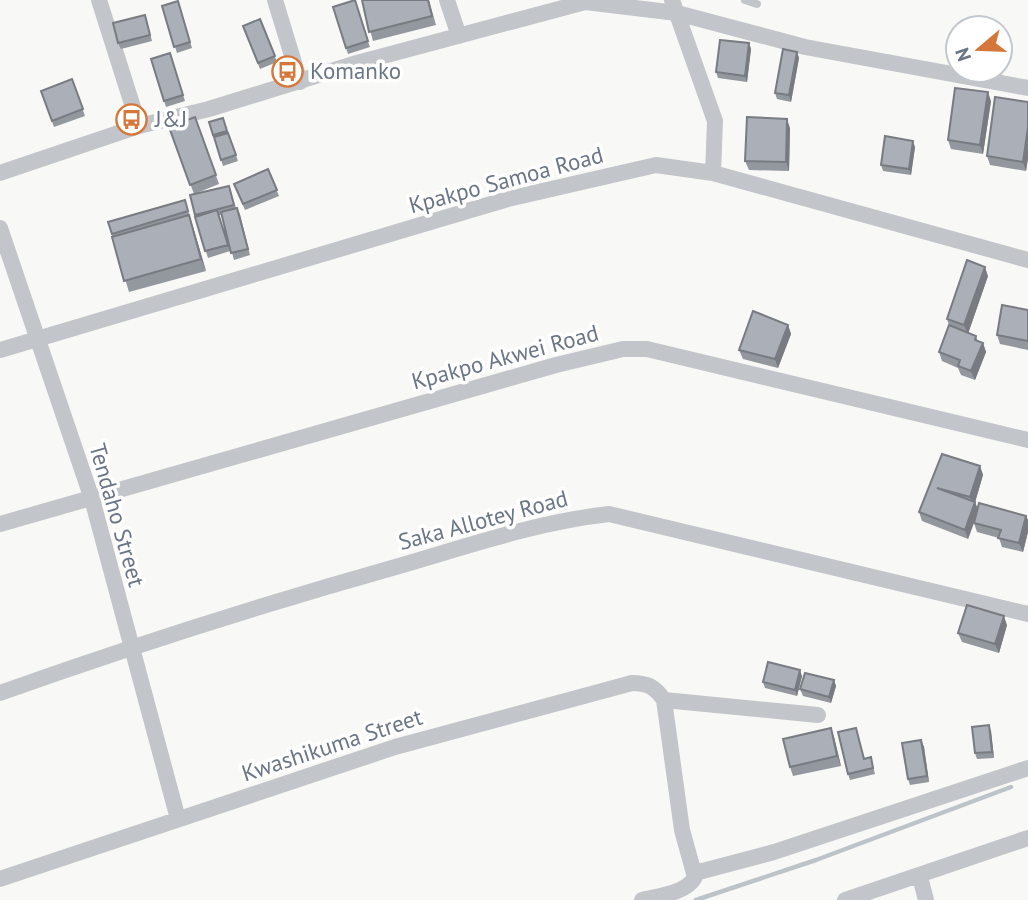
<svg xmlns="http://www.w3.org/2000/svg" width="1028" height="900" font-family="'PT Sans',sans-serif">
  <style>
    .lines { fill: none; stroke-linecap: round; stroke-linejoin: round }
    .stream { stroke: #bcc4ca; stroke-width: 4.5 }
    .service { stroke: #c2c5c9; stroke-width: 8 }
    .minor { stroke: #c2c5c9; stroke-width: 16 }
    .wall { fill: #93979e }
    .shaded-wall { fill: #787b81 }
    .building { fill: #abb0b8; stroke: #787b81; stroke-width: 2 }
    .labels { text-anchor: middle; stroke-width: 7; stroke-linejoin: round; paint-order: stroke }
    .poi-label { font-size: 23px; fill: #6a7585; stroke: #fff; text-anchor: start }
    .street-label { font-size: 23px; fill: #6a7585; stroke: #fff }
  </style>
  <rect width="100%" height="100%" fill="#f8f9f6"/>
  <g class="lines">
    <path class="stream" d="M696 900 816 860 1011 787"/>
    <path class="service" d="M745 0 757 4"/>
    <path class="minor" d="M99 0 139 126
      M275 0 300 82
      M447 0 459 36
      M672 0 715 121 713 173
      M0 173 139 126 209 109 357 63 585 2 677 13 805 47 1028 88
      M0 228 92 499 178 819
      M0 350 508 199 656 165 713 173 1028 260
      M0 524 556 365 623 349H647L1028 440
      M0 693C132 646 264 604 399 566 468 546 537 522 609 514L1028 614
      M664 700 818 715
      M695 873 774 852 1028 768
      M920 877 926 900
      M0 879 395 747 632 683C648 683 655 687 664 700L682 830 695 877C687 893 658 896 642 900
      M845 900 1028 838"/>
  </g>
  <path class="wall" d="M353 0 370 47 348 54 346 48Z
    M362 0H429L436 25 373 41Z
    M178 1 192 48 177 53 162 6Z
    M260 19 277 62 260 69 243 26Z
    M147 21 152 41 121 49 118 43Z
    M749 43 751 49 747 82 718 78 716 72Z
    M797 52 799 58 791 102 777 99 775 93Z
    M170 53 185 101 166 107 151 59Z
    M72 79 85 116 54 127 41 91Z
    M991 101 983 154 951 149 948 140Z
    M1028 102V158L1026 171 990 165 987 156Z
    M195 117 219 184 194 194 169 127Z
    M223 118 238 161 223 166 209 122Z
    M790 128 789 171 749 170 745 161Z
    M915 147 911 175 883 171 881 165Z
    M268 169 279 196 245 210 234 184Z
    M229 186 236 208H237L240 214 250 255 234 260 222 215H219L230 251 208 258 195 217 190 195Z
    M185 200 206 271 129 292 108 222Z
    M988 276 968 333 976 336 978 342 983 343 986 352 975 380 961 375 958 368 942 361 939 352 949 325 947 319Z
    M1028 310V350L1000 344 997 335Z
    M788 325 791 334 778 368 743 359 739 350Z
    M980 466 983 475 975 502 978 509 1026 516 1028 520V532L1023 552 1002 547 999 538 977 532 974 523 968 539 922 521 919 512Z
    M1007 625 999 653 962 642 958 633Z
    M802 676 797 696 765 688 763 682Z
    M834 680 836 686 831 703 803 696 800 689Z
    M831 728 834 737 841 766 793 776 790 767Z
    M856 728 864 759 871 757 875 774 850 780 848 774Z
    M991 731 994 758 977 759 975 753Z
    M921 740 924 747 929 782 910 785 908 779Z"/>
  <path class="shaded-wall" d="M749 43 751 49 747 82 745 76Z
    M797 52 799 58 791 102 789 95Z
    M988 92 991 101 983 154 980 145Z
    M787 119 790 128 789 171 786 162Z
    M1028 127V158L1026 171 1023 162Z
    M913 141 915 147 911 175 909 169Z
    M189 215 193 227 206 271 201 259Z
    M985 267 988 276 968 334 964 325Z
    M788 325 791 334 778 368 775 359Z
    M983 343 986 352 975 380 971 371Z
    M980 466 983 475 974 506 970 497Z
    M975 502 978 511 968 539 965 530Z
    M1026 516 1028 520V532L1023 552 1019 543Z
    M1004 616 1007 625 999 653 995 644Z
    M800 670 802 676 797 696 795 690Z
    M834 680 836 686 831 703 829 697Z
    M989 725 991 731 994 758 992 752Z
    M831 728 834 737 841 766 837 756Z
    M921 740 924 747 929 782 927 776Z"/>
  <path class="building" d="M355 0 368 41 346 48 333 7Z
    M362 0H428L432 16 369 32Z
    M178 1 190 42 174 47 162 6Z
    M145 15 150 35 118 43 113 23Z
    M260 19 275 56 258 63 243 26Z
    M720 40 749 43 745 76 716 72Z
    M783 49 797 52 789 95 775 93Z
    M170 53 183 95 164 101 151 59Z
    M72 79 83 109 52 121 41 91Z
    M955 88 988 92 980 145 948 140Z
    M995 97 1028 102V127L1023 162 987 156Z
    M195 117 216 175 190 185 169 127Z
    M747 117 787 119 786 162 745 161Z
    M223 118 227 131 213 135 209 122Z
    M228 133 236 155 221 160 214 137Z
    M885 136 913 141 909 169 881 165Z
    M268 169 277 190 243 204 234 184Z
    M229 186 234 205 195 215 190 195Z
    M185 200 188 211 112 234 108 222Z
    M237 208 248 249 231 253 221 212Z
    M217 210 228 245 205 251 195 217Z
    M189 215 201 259 124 281 112 237Z
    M967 260 985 267 964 325 947 319Z
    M1002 305 1028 310V341L997 335Z
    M753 311 788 325 775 359 739 350Z
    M949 325 976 336 975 340 983 343 971 371 958 366 960 360 939 352Z
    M942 454 980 466 970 497 937 488 975 502 965 530 919 512Z
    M979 503 1026 516 1019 543 998 538 1001 530 974 523Z
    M967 605 1004 616 995 644 958 633Z
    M768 662 800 670 795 690 763 682Z
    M805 673 834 680 829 697 800 689Z
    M989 725 992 752 975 753 972 727Z
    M831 728 837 756 790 767 783 739Z
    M856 728 864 759 871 757 873 768 848 774 838 732Z
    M921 740 927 776 908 779 902 743Z"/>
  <defs>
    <symbol id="bus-ring" viewBox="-11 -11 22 22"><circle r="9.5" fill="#fff" stroke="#d5773a" stroke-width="1.5"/><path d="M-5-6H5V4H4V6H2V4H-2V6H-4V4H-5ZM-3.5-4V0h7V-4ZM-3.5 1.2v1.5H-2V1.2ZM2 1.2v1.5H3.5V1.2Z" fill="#d5773a"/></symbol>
  </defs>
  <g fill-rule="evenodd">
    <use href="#bus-ring" x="270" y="54" width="35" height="35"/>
    <use href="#bus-ring" x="114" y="102" width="35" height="35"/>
  </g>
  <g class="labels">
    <g class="poi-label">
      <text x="310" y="79">Komanko</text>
      <text x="155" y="127">J&amp;J</text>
    </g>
    <g class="street-label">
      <text transform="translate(506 180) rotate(-15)" y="8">Kpakpo Samoa Road</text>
      <text transform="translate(505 357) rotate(-15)" y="8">Kpakpo Akwei Road</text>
      <text transform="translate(117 515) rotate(74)" y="8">Tendaho Street</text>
      <text transform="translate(483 520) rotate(-15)" y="8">Saka Allotey Road</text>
      <text transform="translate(332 745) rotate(-18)" y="8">Kwashikuma Street</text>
    </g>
  </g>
  <g transform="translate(979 49) rotate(251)"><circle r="33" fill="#ffffff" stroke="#c3c8ce" stroke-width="2"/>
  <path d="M0-5L12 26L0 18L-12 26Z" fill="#d5773a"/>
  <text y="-10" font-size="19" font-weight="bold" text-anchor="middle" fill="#6a7585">N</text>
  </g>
</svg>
